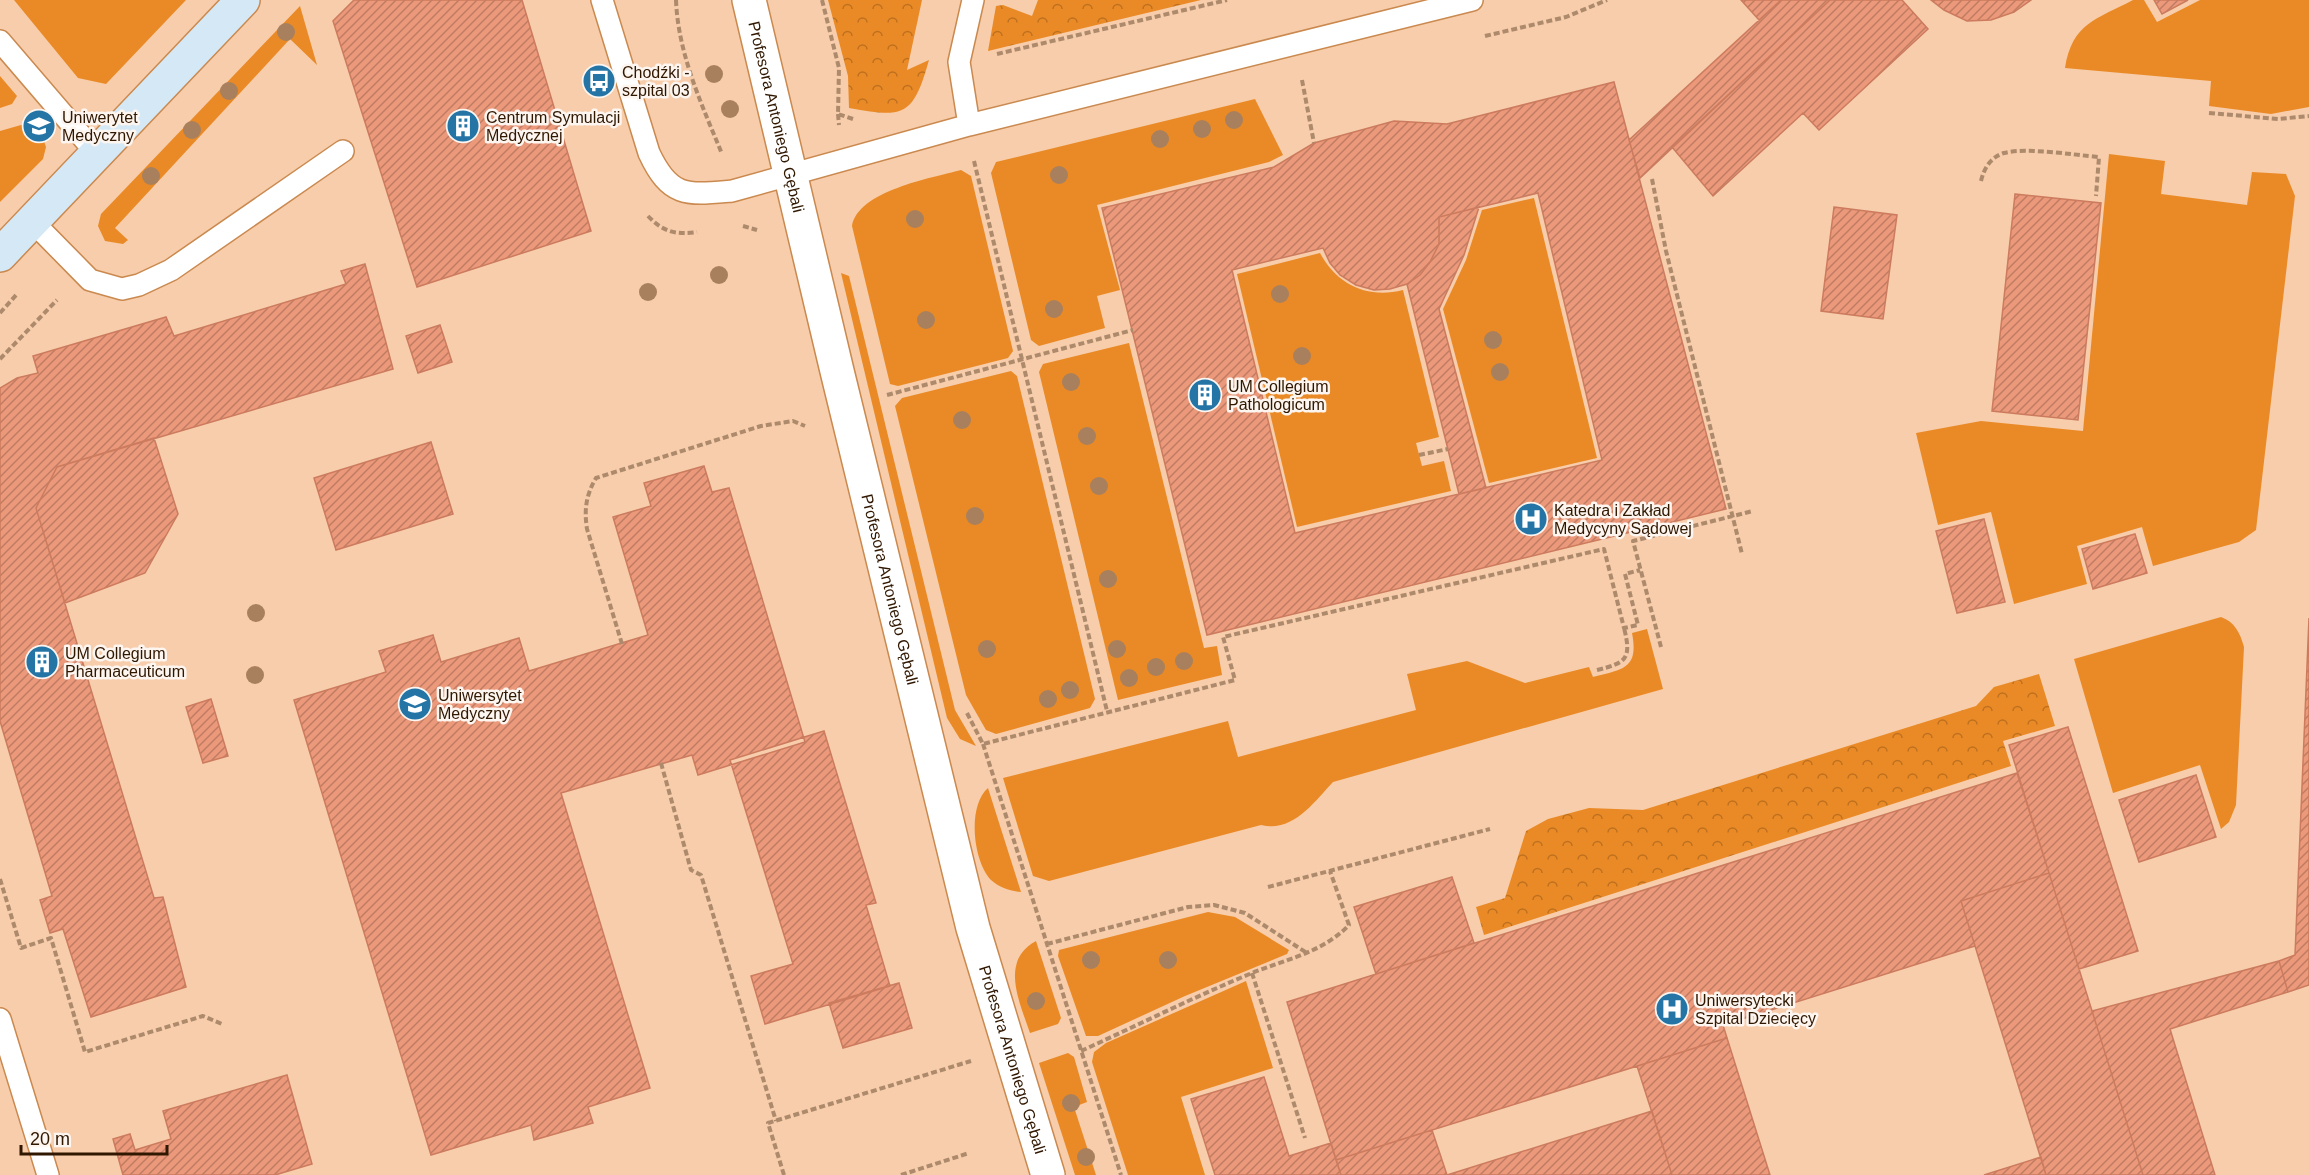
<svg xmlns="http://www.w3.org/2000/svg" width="2309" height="1175" font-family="Helvetica,sans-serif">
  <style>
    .green { fill: #ea8a26 }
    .forest { fill: url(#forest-crowns) }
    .building { fill: url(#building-hatch); stroke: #cc7b5e; stroke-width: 1.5; fill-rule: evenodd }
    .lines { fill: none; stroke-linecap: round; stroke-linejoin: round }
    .lane-casing { stroke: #ca894f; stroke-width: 24 }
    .street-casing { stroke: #ca894f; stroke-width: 36 }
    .secondary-casing { stroke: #ca894f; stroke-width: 36 }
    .path { stroke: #ae8a6c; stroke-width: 4; stroke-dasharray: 6 3; stroke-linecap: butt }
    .lane { stroke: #fff; stroke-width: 21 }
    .street { stroke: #fff; stroke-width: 33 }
    .secondary { stroke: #d4e8f6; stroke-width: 33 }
    .tree { fill: #a9805d }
    .labels { text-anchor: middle; stroke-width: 5; stroke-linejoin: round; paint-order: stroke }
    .poi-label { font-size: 16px; fill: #301700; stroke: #fdf6f0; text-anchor: start }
    .street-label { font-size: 16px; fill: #301700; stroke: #fdf6f0 }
  </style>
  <defs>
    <pattern id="forest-crowns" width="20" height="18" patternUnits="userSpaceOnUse" patternTransform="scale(1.5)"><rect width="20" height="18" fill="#ea8a26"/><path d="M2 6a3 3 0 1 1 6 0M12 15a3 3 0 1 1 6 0" fill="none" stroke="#be701e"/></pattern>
    <pattern id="building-hatch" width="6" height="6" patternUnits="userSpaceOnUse" patternTransform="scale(1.5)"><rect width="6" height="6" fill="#ec997b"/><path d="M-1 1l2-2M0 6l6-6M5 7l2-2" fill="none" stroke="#c07c62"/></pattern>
  </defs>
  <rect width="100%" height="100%" fill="#f7cdab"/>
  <path class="green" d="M14 0H186L106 84 78 78Z
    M2133 0H2144L2157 22 2200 0H2309V107L2271 114 2209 106 2211 81 2065 68C2072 23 2097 19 2133 0Z
    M300 6 317 65 290 39 115 228 128 240 123 244 105 241 98 226 101 214Z
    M0 76 17 96 12 104 0 108Z
    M1255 99 1283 155 1269 162 1097 205 1120 290 1097 296 1105 328 1039 346 1031 340 991 173 996 162Z
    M28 123 40 130 46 147 43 159 0 202V131Z
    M2109 154 2165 161 2161 194 2247 205 2252 172 2286 174 2295 196 2256 530 2239 542 2153 566 2142 527 2077 546 2087 584 2014 604 1991 512 1938 525 1916 433 1981 421 2083 431Z
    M961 170 971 176 1013 351 1008 358 898 386 890 384 852 226C858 191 931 178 961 170Z
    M1534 198 1597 458 1489 483 1443 309 1466 260 1482 210Z
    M1320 253C1337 285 1368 299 1403 290L1439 437 1416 443 1422 466 1444 461 1451 491 1297 527 1237 274Z
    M841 273 849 276 955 710 976 746 960 739 947 718Z
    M1129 343 1204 648 1217 646 1222 675 1118 700 1039 372 1043 364Z
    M1011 371 1017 376 1095 699 1090 708 996 734 986 730 966 695 895 406 902 398Z
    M2221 617C2235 622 2240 633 2244 647L2236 805 2229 822 2221 829 2200 765 2113 793 2074 659Z
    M1647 629 1663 689 1333 782C1314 802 1293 833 1261 825L1049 881 1033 876 1003 778 1228 721 1238 757 1416 710 1407 674 1467 661 1525 683 1589 667 1593 677C1623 669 1639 669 1632 633Z
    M988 788 1021 892C1010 891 1000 888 991 880 973 861 967 806 988 788Z
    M1208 912 1235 917 1289 950 1287 954 1185 996 1098 1036H1086L1058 956 1059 950Z
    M1036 941 1061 1018 1058 1024 1030 1033C1020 1003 999 961 1036 941Z
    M1246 981 1273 1068 1181 1097 1205 1175H1128L1092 1062 1094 1052 1106 1043Z
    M1068 1053 1074 1057 1087 1102 1074 1107 1096 1175H1075L1039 1063Z"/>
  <path class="forest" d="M828 0H922L907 70 929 60C913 117 904 118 849 108L848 76Z
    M1038 0H1201L988 51 996 6 1003 5 1032 16Z
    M2039 674 2055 726 2003 741 2011 766 1484 935 1476 907 1505 898 1526 831 1548 819 1589 808 1643 810 1976 706 1994 687Z"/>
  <path class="building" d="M354 0H522L591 231 417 287 333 21Z
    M1741 0H1781L1759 20Z
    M1781 0H1830L1640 178 1629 140Z
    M1830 0H1902L1928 29 1819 130 1803 113 1713 196 1672 147Z
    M1931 0H2031L2014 12 1991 20 1967 21 1944 10Z
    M2154 0H2188L2162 14Z
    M1614 82 1726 509 1207 635 1102 208 1274 167 1314 143 1394 121 1447 124ZM1538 193 1602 460 1295 533 1232 270 1323 248 1330 263 1340 275 1356 285 1374 290 1390 289 1407 284 1420 275 1430 262 1439 244V217Z
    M2015 194 2101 203 2078 420 1992 411Z
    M1479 207 1464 255 1439 309 1486 488 1459 494 1407 284 1420 275 1430 262 1439 244V217Z
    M1834 207 1897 215 1883 319 1821 311Z
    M365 264 393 369 57 467 36 508 154 898 163 897 186 987 91 1017 63 929 50 933 40 900 52 896 0 721V388L17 378 38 373 33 356 166 317 174 336 346 284 341 271Z
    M440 325 452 362 418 373 406 336Z
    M154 438 178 514 145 573 65 603 36 508 57 467Z
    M431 442 453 514 336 550 314 478Z
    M704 466 712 492 729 488 805 742 698 775 692 755 561 793 650 1088 588 1107 593 1123 534 1140 531 1125 431 1155 294 700 386 672 379 651 433 635 441 662 519 638 529 671 648 635 613 517 651 506 644 483Z
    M1984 519 2005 602 1957 613 1936 531Z
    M2135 534 2147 573 2093 589 2082 549Z
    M2309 618V985L2288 992 2279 961 2295 955Z
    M211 699 228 756 203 763 186 707Z
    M2068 727 2138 951 2079 969 2009 745Z
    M824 731 876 903 866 905 890 986 765 1024 751 976 793 964 730 760Z
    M2017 773 2049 873 1961 901 1975 946 1723 1025 1727 1038 1336 1160 1287 1002Z
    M2196 775 2216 837 2139 862 2119 800Z
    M2049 873 2079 969 2143 1175H2046L1975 946 1961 901Z
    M1452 877 1474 943 1376 974 1354 907Z
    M2279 961 2288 992 2170 1029 2215 1175H2143L2092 1011Z
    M899 983 912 1028 843 1048 829 1003Z
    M1727 1038 1770 1175H1672L1637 1066Z
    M287 1075 312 1164 275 1175H123L113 1139 130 1134 135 1150 171 1139 163 1111Z
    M1264 1077 1289 1156 1331 1143 1341 1175H1215L1191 1099Z
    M1652 1111 1672 1175H1447Z
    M1432 1130 1447 1175H1341L1336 1160Z
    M2041 1157 2046 1175H1984Z"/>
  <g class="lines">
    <defs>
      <path id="lane" d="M602 0 649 153C670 198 687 195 732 191L969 125 1472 0
        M0 41 97 154
        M969 125 959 62 973 0
        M32 221 90 280 122 289 139 285 171 270 343 151
        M0 1019 48 1175"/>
      <g id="street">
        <path id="s1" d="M749 0 837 371 973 928 1048 1175"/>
      </g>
      <path id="secondary" d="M0 255 243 0"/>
    </defs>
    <use href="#lane" class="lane-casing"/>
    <use href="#street" class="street-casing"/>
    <use href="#secondary" class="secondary-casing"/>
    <path class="path" d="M676 0C678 54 702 105 722 154
      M822 0 839 68 838 114 853 119
      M1485 36 1566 17 1607 0
      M997 54 1227 0
      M1302 80 1314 143
      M2209 113 2278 119 2309 116
      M838 114 839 125
      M974 161 1107 711
      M1652 179 1666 251 1742 554
      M1981 181C1984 168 1991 157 2004 153 2026 147 2074 155 2099 157L2096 196
      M648 216C663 232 676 235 697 232
      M743 226 757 230
      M0 313 17 294
      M0 359 57 300
      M887 395 1133 330
      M1419 455 1448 449
      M622 644 587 529C584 510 586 495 596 478L761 426 793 421 805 426
      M1661 647 1633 541 1753 511
      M1597 670C1626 663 1632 659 1624 628
      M967 713 983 744 1235 680 1223 637 1604 549 1624 628 1638 625 1625 574 1640 570
      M983 744 1121 1175
      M661 763 691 870 701 875 776 1121
      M0 879 21 948 51 938 85 1052 203 1016 222 1024
      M1268 887 1490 829
      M1047 944 1188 907 1214 905 1245 913 1307 953
      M1252 973 1305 1138
      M1081 1051C1138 1025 1194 997 1252 973 1286 959 1322 953 1349 925L1330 871
      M784 1175 768 1123 971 1061
      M901 1175 969 1153"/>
    <use href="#lane" class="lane"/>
    <use href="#street" class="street"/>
    <use href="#secondary" class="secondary"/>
  </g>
  <g class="tree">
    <circle cx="286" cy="32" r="9"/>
    <circle cx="714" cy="74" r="9"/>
    <circle cx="229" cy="91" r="9"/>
    <circle cx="730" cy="109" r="9"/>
    <circle cx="1234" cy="120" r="9"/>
    <circle cx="1202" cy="129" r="9"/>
    <circle cx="192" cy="130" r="9"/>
    <circle cx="1160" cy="139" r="9"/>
    <circle cx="1059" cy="175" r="9"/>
    <circle cx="151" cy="176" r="9"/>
    <circle cx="915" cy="219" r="9"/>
    <circle cx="719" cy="275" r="9"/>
    <circle cx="648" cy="292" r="9"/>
    <circle cx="1280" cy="294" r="9"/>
    <circle cx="1054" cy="309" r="9"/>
    <circle cx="926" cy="320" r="9"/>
    <circle cx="1493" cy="340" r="9"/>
    <circle cx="1302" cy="356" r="9"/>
    <circle cx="1500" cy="372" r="9"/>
    <circle cx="1071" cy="382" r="9"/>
    <circle cx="962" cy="420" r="9"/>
    <circle cx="1087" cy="436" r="9"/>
    <circle cx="1099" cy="486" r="9"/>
    <circle cx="975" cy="516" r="9"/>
    <circle cx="1108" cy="579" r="9"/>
    <circle cx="256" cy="613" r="9"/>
    <circle cx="987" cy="649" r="9"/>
    <circle cx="1117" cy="649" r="9"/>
    <circle cx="1184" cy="661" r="9"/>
    <circle cx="1156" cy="667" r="9"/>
    <circle cx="255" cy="675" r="9"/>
    <circle cx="1129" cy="678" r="9"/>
    <circle cx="1070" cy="690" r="9"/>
    <circle cx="1048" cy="699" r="9"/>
    <circle cx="1091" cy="960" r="9"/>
    <circle cx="1168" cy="960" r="9"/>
    <circle cx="1036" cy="1001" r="9"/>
    <circle cx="1071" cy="1103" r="9"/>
    <circle cx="1086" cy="1157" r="9"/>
  </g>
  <defs>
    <symbol id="bus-disc" viewBox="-11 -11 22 22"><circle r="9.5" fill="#2475a6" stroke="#fdf6f0"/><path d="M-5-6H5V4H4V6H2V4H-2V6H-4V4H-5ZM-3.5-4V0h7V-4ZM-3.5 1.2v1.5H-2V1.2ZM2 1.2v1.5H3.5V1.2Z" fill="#fff"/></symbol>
    <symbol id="university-disc" viewBox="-11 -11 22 22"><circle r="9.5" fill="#2475a6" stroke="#fdf6f0"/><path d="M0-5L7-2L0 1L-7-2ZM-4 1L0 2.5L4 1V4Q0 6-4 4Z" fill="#fff"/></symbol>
    <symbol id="building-disc" viewBox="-11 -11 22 22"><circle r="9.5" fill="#2475a6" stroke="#fdf6f0"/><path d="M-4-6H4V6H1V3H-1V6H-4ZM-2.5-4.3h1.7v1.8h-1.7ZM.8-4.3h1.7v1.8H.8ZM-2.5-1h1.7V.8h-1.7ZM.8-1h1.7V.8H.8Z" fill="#fff"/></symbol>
    <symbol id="hospital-disc" viewBox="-11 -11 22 22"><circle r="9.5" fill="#2475a6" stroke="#fdf6f0"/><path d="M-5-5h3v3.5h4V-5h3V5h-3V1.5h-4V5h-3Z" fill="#fff"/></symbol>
  </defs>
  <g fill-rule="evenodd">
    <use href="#bus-disc" x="580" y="62" width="38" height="38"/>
    <use href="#university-disc" x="20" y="107" width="38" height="38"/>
    <use href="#building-disc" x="444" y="107" width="38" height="38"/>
    <use href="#building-disc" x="1186" y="376" width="38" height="38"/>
    <use href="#hospital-disc" x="1512" y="500" width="38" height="38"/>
    <use href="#building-disc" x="23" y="643" width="38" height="38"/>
    <use href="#university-disc" x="396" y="685" width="38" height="38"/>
    <use href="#hospital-disc" x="1653" y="990" width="38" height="38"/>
  </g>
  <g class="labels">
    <g class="poi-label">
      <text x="622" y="78">Chodźki -<tspan x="622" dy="18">szpital 03</tspan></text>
      <text x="62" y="123">Uniwerytet<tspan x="62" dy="18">Medyczny</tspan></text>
      <text x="486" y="123">Centrum Symulacji<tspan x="486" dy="18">Medycznej</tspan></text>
      <text x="1228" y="392">UM Collegium<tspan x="1228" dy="18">Pathologicum</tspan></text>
      <text x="1554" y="516">Katedra i Zakład<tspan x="1554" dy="18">Medycyny Sądowej</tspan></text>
      <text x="65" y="659">UM Collegium<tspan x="65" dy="18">Pharmaceuticum</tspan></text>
      <text x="438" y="701">Uniwersytet<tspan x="438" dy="18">Medyczny</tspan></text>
      <text x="1695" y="1006">Uniwersytecki<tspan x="1695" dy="18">Szpital Dziecięcy</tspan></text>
    </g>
    <g class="street-label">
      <text dy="6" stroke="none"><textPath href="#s1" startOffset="120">Profesora Antoniego Gębali</textPath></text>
      <text dy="6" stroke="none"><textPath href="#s1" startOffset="606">Profesora Antoniego Gębali</textPath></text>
      <text dy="6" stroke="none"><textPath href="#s1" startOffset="1092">Profesora Antoniego Gębali</textPath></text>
    </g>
  </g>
  <path d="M21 1145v9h146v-9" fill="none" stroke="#301700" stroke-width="3"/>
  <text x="30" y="1145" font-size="18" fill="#301700" stroke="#fdf6f0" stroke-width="4.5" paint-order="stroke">20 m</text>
</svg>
